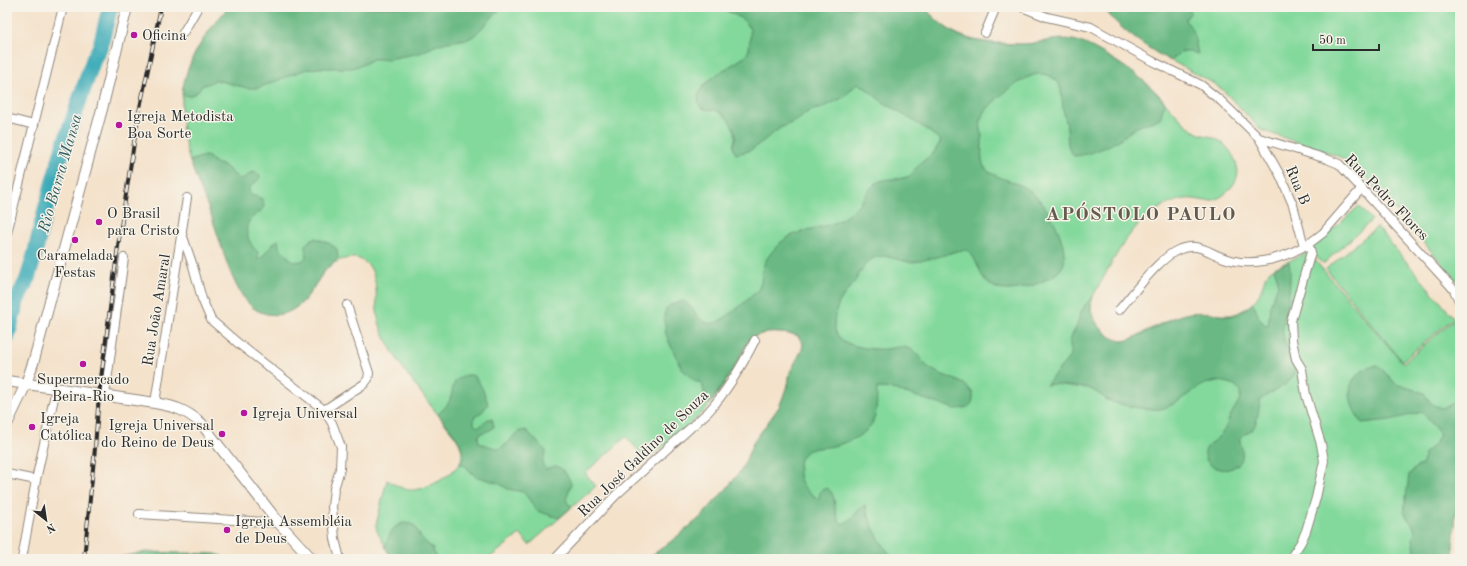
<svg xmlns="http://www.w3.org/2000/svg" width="1467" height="566" font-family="'Old Standard TT',serif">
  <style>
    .green { fill: #83d99c; stroke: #578264 }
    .forest { fill: #6ab984; stroke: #4a7258 }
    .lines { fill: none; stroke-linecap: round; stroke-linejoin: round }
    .river { stroke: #3baab8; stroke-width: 16 }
    .minor-casing { stroke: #90867b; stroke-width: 10 }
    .tertiary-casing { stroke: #90867b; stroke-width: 12 }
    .minor { stroke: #fff; stroke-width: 8 }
    .tertiary { stroke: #fff; stroke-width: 10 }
    .rail-casing { stroke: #2b2b2b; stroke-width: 4 }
    .rail { stroke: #f7f3e8; stroke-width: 2.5; stroke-dasharray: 8; stroke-linecap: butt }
    .poi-dot { fill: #b5179e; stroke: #f7f3e8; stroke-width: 1.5 }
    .labels { text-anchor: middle; stroke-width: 3; stroke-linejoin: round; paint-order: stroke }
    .poi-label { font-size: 15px; fill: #2b2b2b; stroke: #f7f3e8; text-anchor: start }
    .street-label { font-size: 15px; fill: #2b2b2b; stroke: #f7f3e8 }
    .water-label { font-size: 16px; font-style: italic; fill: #315e63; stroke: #f7f3e8 }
    .district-label { font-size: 19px; font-weight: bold; letter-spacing: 1px; fill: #665a4e; stroke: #f7f3e8 }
  </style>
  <rect width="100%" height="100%" fill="#f7f3e8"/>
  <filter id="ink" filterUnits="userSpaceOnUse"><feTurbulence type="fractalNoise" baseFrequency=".025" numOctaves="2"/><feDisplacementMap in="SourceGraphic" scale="8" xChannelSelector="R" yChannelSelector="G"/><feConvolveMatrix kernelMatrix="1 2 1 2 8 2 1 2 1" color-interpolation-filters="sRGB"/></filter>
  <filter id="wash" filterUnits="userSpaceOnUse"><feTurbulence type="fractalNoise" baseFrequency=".012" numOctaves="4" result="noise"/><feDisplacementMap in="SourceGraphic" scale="16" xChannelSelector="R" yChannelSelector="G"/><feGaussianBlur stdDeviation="0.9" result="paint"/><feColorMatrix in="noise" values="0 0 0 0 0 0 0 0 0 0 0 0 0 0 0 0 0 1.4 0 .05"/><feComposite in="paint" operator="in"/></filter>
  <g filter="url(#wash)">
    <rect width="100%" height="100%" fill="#f4e2cb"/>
    <path class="green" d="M229 7H924C948 34 967 42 1003 43 1011 44 1019 44 1027 44 1045 42 1063 37 1081 43 1101 50 1138 74 1154 90 1167 103 1178 119 1194 131 1201 136 1209 135 1216 139 1221 141 1227 147 1230 151 1236 160 1241 172 1235 182 1229 192 1219 201 1206 201 1199 200 1192 198 1185 199 1173 201 1162 206 1152 213 1126 230 1109 269 1093 296 1089 308 1091 317 1099 326 1105 333 1113 341 1122 341 1129 341 1136 336 1142 333 1157 326 1173 316 1190 313 1206 311 1224 319 1238 313 1249 308 1259 299 1262 287 1264 282 1264 278 1268 273 1274 266 1298 258 1308 252L1403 363 1454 320 1460 387V466L1453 546 1454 559H647L673 540 701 517 727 488 742 469 753 443 779 407 788 385 790 372 802 350 803 343 797 335C782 333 762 329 749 340 737 362 726 385 710 404 692 425 668 442 647 460L626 437 585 473 596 486 529 545 520 534 488 559H392L377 531 376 525 387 480C394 484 402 489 409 490 425 492 467 470 462 451 460 441 452 433 446 425 424 396 389 356 379 322 373 302 383 268 359 259 355 257 349 258 344 259 311 267 316 315 271 314 248 313 240 291 231 273 222 246 213 220 203 193 199 183 194 173 190 162 171 100 185 54 229 7Z
      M1103 7H1460V284L1366 177 1355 167 1338 156 1261 130 1223 90 1211 82 1157 53 1121 26 1107 13Z
      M1359 206 1372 220 1323 264 1310 250Z
      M1377 227 1454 318 1402 361 1326 269Z"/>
    <path class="forest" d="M229 7H502L475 35 468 39 447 42 437 45 420 53 388 59H373L362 65 351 68H318L304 70 258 88H247L216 80 202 86 196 93 189 96 182 95C185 61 207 31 229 7Z
      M715 7H924C932 16 941 25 951 31 971 44 1001 45 1025 44 1041 43 1057 37 1073 40 1093 44 1130 70 1146 83 1153 89 1159 96 1165 103L1160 118C1153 122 1144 124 1137 127 1130 131 1125 136 1119 140 1105 148 1089 155 1074 156 1066 148 1068 140 1067 129 1067 122 1064 116 1063 109 1062 101 1062 91 1059 84 1058 84 1054 78 1053 78 1048 74 1040 73 1034 75 1019 79 986 105 981 119 980 124 981 131 982 136 983 145 979 160 985 168 993 177 1012 181 1022 186 1043 197 1058 224 1063 246 1064 251 1065 258 1064 263 1060 280 1014 294 999 289 996 288 990 285 988 283 978 275 976 252 965 250 958 249 938 258 929 259 923 260 915 263 909 262 895 260 882 251 869 261 863 266 859 275 855 281 850 288 844 294 840 301 835 310 831 328 839 337 847 347 873 350 886 349 894 348 902 345 910 349 918 352 921 362 927 366 938 375 952 377 964 384 967 386 970 390 973 393 974 407 968 408 955 409L893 389 877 388C876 402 879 417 868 429 860 437 844 444 833 446 825 448 813 447 806 452 799 456 798 466 799 474 800 486 809 493 819 499 820 493 819 490 827 488 839 496 831 512 842 524 852 521 856 511 865 505 871 526 880 543 894 559H647L673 540 701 517 727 488 742 469 753 443 779 407 788 385 790 372 802 350 803 343 797 335C782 333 762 329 749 340L733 370 710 404 706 401 702 383 694 381 682 369 669 342 666 334 664 315 666 309 670 305 684 301C696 308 700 329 717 322 725 319 754 296 759 288 762 282 761 277 762 270 764 260 773 250 780 243 796 229 816 230 834 223 846 218 856 209 864 198 867 193 870 188 875 184 886 176 895 181 907 177 912 176 913 171 917 167 921 162 926 159 931 155 935 152 938 145 941 141 924 126 904 116 885 103 875 97 868 89 858 83L844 97 822 108 809 111 798 120 780 128 754 148 749 151 736 154C732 148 733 146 735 139 737 130 728 117 720 112 715 109 707 110 701 108 686 85 733 67 745 56 750 51 749 46 750 39 750 34 751 29 747 24 741 16 725 10 715 7Z
      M1103 7H1185L1191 12 1185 20 1193 30 1198 54 1192 52H1180L1171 61C1152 51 1121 31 1109 14L1107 13Z
      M204 156 209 157 215 163 225 166 239 179H243L252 172 259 174 260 177C257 184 245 186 251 195L258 197 262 199 264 206C261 213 254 215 250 220 242 229 250 246 258 252V261L274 243 278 240 279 248 294 262 302 261 306 257 305 245 310 240 315 238 329 243 337 249 338 258C333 264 327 267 323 273 312 288 305 306 286 313 274 317 258 314 249 304 231 286 221 243 212 218 205 199 196 180 190 161Z
      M1289 262C1291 276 1290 290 1287 305 1285 315 1282 325 1283 335 1285 345 1298 366 1295 373 1290 386 1272 391 1261 399 1258 408 1259 418 1254 427 1251 432 1242 433 1240 440 1239 443 1245 451 1241 461 1235 468 1226 472 1217 468 1212 466 1208 464 1206 459 1201 445 1216 442 1222 433 1226 429 1227 422 1230 417 1233 410 1238 404 1240 398 1241 394 1240 390 1237 387 1234 384 1229 383 1225 382 1198 377 1185 404 1160 409 1150 411 1122 405 1112 402 1104 399 1097 391 1088 388 1084 387 1080 388 1076 387 1065 386 1057 383 1046 385L1071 355 1070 342 1072 335 1076 328 1080 314 1085 305 1093 296C1089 308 1091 317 1100 327 1105 333 1114 341 1123 341 1138 340 1165 320 1182 315 1191 312 1202 312 1212 313 1217 314 1222 316 1227 316 1236 316 1245 309 1252 304L1255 306C1258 315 1258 321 1268 326L1270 306 1278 285V280L1274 268Z
      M1378 365 1396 384 1424 393 1431 403 1436 406 1443 408 1460 400V466L1453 546 1454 559H1422L1415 551 1413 539 1415 531 1413 525 1408 519 1404 512 1409 475 1415 468 1423 464 1424 453 1435 444 1440 434 1422 412 1390 420 1362 423C1344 399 1344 372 1378 365Z
      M468 375H472C480 379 485 395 488 404L483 411 474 417V424L476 426 479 427 488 419H492L494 426C491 433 482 430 478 436L479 443 499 449 508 443 517 432 526 430 546 451C545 457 539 464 546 469 549 468 553 466 556 466 563 468 569 477 571 484L566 500 569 505 573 506 559 518 537 511 526 495 523 492 508 489 498 483 475 476 465 466 460 464C469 446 448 427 438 414 442 410 446 407 449 402 455 389 449 379 468 375Z
      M403 523 412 524 415 527 421 538 433 549 436 559H392L385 547C389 536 391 527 403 523Z
      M147 552 216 554 230 559H108Z"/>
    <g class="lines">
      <path class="river" d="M7 338 17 300 27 280 34 257 45 211 63 148 94 58 100 47 110 7"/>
    </g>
  </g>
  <g filter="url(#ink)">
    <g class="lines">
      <defs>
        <path id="minor" d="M1022 7 1047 17 1091 27 1152 61 1201 85 1221 101 1259 138 1327 159 1339 164 1449 284 1454 290 1460 303
          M183 33 198 7
          M985 33 996 7
          M7 118 34 125
          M1259 138 1280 175 1293 205 1304 246
          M7 233 63 7
          M182 234 193 266 202 299 211 320 239 344 310 399 324 410 332 423 341 447 340 469 334 489 332 507 335 539 340 559
          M1119 310C1133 294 1159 258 1178 250 1198 241 1208 253 1227 259 1259 269 1298 254 1323 233L1362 188
          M105 395 124 258
          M155 403 187 198
          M324 410 364 384 368 379 369 373 347 305
          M7 474 36 480
          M139 514 279 523
          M22 559 36 480 56 389
          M555 559 616 495 708 412C728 390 742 366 755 340
          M1290 559 1301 542 1306 531 1316 498 1324 461 1321 444 1306 395 1302 369 1296 359 1292 340 1291 321 1311 252 1308 243"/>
        <path id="tertiary" d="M7 381 155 403C176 407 184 409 201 423L279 523 312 559
          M7 424 26 384 34 360 102 109 127 7"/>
      </defs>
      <use href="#minor" class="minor-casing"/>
      <use href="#tertiary" class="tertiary-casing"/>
      <use href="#minor" class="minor"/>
      <use href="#tertiary" class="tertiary"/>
      <defs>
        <path id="rail" d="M84 559 95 448 99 394 118 246 138 117 161 7"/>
      </defs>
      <use href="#rail" class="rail-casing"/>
      <use href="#rail" class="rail"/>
    </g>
  </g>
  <g class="poi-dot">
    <circle cx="134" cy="35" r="4"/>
    <circle cx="119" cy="125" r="4"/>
    <circle cx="99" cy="222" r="4"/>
    <circle cx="75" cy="240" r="4"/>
    <circle cx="83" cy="364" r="4"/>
    <circle cx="244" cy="413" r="4"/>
    <circle cx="32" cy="427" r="4"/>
    <circle cx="222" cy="434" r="4"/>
    <circle cx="227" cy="530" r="4"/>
  </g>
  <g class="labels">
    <g class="poi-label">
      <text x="142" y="40">Oficina</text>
      <text x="127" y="121">Igreja Metodista<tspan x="127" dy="17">Boa Sorte</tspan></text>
      <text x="107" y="218">O Brasil<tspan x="107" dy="17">para Cristo</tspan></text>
      <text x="75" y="260" text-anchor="middle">Caramelada<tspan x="75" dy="17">Festas</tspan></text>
      <text x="83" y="384" text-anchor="middle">Supermercado<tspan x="83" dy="17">Beira-Rio</tspan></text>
      <text x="252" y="418">Igreja Universal</text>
      <text x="40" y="423">Igreja<tspan x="40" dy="17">Católica</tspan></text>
      <text x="214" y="430" text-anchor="end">Igreja Universal<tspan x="214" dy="17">do Reino de Deus</tspan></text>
      <text x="235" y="526">Igreja Assembléia<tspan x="235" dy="17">de Deus</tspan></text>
    </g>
    <g class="street-label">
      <text transform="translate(1298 185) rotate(67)" y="5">Rua B</text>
      <text transform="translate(1387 197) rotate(46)" y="5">Rua Pedro Flores</text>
      <text transform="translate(156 310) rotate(-81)" y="5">Rua João Amaral</text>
      <text transform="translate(643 453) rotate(-44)" y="5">Rua José Galdino de Souza</text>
    </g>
    <g class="water-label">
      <text transform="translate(59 173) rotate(-74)" y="6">Rio Barra Mansa</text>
    </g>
    <g class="district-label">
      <text x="1141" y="220">APÓSTOLO PAULO</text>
    </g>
  </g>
  <rect width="1467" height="566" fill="none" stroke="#f7f3e8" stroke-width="24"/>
  <g transform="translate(46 520) rotate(150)" stroke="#f7f3e8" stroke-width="3" paint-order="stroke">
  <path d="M0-3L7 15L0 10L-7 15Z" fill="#2b2b2b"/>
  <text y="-6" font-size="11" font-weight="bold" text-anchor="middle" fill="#2b2b2b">N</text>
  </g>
  <path d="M1313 44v6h66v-6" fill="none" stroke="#2b2b2b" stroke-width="2"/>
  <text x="1319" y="44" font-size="12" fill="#2b2b2b" stroke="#f7f3e8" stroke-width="3" paint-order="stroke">50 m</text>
</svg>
